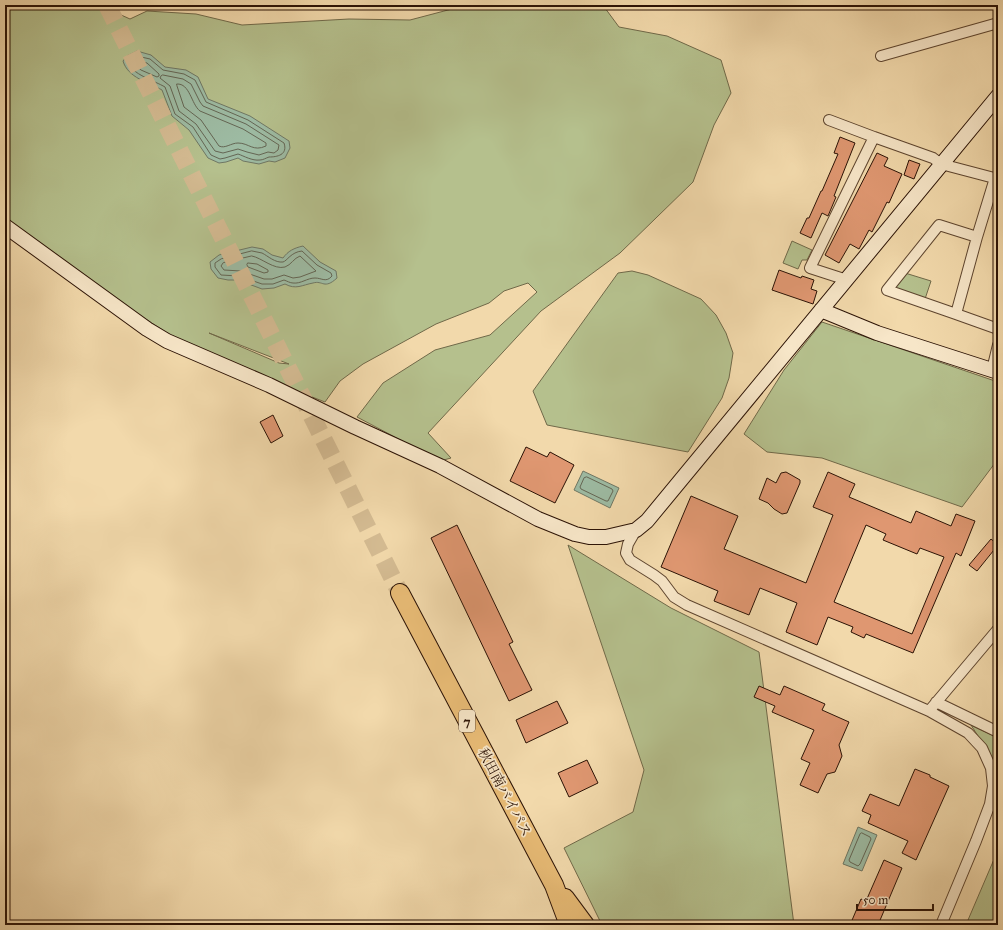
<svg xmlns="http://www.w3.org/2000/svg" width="1003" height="930" font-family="'IM FELL Great Primer','Noto Serif JP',serif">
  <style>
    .green { fill: #b5c08d; stroke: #706949; fill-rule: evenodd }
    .water { fill: #9dbba3; stroke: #6f7764 }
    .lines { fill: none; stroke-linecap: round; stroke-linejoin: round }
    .shore { stroke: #646654; stroke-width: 1 }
    .building { fill: #df9771; stroke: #2b1205; fill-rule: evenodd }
    .highway-tunnel { stroke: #d4bb92; stroke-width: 18; stroke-dasharray: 18 9; stroke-linecap: butt }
    .street-casing { stroke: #5d442e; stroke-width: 12 }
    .secondary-casing { stroke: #2b1205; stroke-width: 16 }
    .highway-casing { stroke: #2b1205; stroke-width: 20 }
    .street { stroke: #f7e6c8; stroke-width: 10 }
    .secondary { stroke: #f7e6c8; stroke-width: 14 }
    .highway { stroke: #e9bc76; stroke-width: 18 }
    .labels { text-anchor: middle; stroke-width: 3.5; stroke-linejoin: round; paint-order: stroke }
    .shield { fill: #f7e6c8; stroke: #685240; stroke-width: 1 }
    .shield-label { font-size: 13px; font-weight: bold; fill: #2b1205 }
    .street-label { font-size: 14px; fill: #2b1205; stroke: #f7e6c8 }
  </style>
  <rect width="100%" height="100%" fill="#f2d9ab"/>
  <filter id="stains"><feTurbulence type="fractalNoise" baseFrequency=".005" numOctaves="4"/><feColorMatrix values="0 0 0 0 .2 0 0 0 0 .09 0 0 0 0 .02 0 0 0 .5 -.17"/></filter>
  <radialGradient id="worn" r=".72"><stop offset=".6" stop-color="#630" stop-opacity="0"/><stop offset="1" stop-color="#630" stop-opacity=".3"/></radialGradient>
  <path class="green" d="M5 5H99L130 19 147 11 196 14 242 25 349 19 410 20 467 5H586L605 8 619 27 667 36 721 60 731 93 714 125 693 182 620 253 541 311 428 433 451 458 440 461 357 417 383 383 435 350 490 335 537 292 528 283 504 291 489 303 436 324 363 364 340 381 325 402 261 377 172 336 108 295 5 220ZM209 333 289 364 279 363Z
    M792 241 812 250 807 260H802L798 269 783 263Z
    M632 271 648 275 701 299 716 315 726 333 733 353 729 378 722 398 688 452 547 425 533 391 618 273Z
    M905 273 931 281 925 299 894 288Z
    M822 322 998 382V459L962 507 822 458 767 452 744 434 784 370Z
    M568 545 671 608 759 652 794 925H602L564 848 633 812 644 770Z
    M971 725 998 738V790L995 789 993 760Z
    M998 850V925H970L968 920Z"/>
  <path class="water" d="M137 51 151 55 165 67 186 70 198 77 208 99 250 116 289 141 290 148 285 158 275 162 269 161 259 164 243 161 238 158 226 162 219 163 208 158 189 130 172 116 162 90C148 82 128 78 123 61L127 56Z
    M303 246 320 262 336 271 337 278C324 290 323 280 313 283 302 285 296 290 285 284L274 288 262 289 238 280H228L218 278 211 269 210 262 219 255 252 247 263 249 272 255 283 258C288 251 294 248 303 246Z
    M583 471 619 488 610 508 574 490Z
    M858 827 877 835 862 871 843 864Z"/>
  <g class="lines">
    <path class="shore" d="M137 56 150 59 163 70 184 74 195 80 206 102 248 120 284 143C288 155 277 157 269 157 266 158 263 160 260 160 252 161 244 156 238 154L225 158 220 159 211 155 193 127 175 114 165 87C155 81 131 74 128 62L130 59Z
      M138 61 147 63 159 74V76L157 77 141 70 134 64 135 62Z
      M163 75 183 79 191 84 200 102 203 106 246 124 279 145 278 150 274 153 268 152 259 155 247 152 238 149 223 153 215 151 196 124 179 111 170 86 160 78 161 76Z
      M177 84C190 83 191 104 200 111L243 129 266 143V146C253 152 249 143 238 143 231 143 225 149 219 146L201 120 184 107 177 86Z
      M252 251C255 252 259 252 262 253 268 256 275 263 283 262 287 261 291 252 302 251L317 265 331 273 332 276C326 283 322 278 315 278 307 278 301 284 293 283 290 283 287 281 284 280L273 284H262L239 276 221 275 215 267V263L221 259Z
      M252 256C262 258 274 270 285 267 291 265 294 258 300 256L316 271 300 277 293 278 284 275 272 279H264L241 271 224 270 221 266 223 263Z
      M248 263 257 264 268 270V272L264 273 248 267 247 265Z
      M587 477 612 489 613 491 608 501H606L581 489 580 487 584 478Z
      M862 833 870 837 871 839 860 864 858 866 850 862 849 860 860 834Z"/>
  </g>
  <path class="building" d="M840 137 855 143 834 196 836 197 828 216 822 213 811 238 800 233 807 218H809L821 191H822L838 154 834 153Z
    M877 153 888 158 884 166 902 174 889 203 887 202 872 232 869 230 859 249 850 244 839 263 825 255Z
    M909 160 920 164 914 179 904 175Z
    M779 270 801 278 802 276 814 280 811 289 817 291 813 304 772 290Z
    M273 415 283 436 271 443 260 422Z
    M526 447 547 457 550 452 574 465 555 503 510 481Z
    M786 472 800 480V483L787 513 782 514 774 509 768 503 759 499 767 478 776 483 781 473Z
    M828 472 855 484 849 497 911 523 916 511 951 526 956 514 975 521 961 556 956 553 913 653 866 634 864 638 851 632 853 627 828 617 817 645 786 632 797 603 760 588 749 615 714 601 718 591 661 567 691 496 738 516 724 549 806 583 833 515 813 507ZM866 525 886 534 883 540 917 554 920 548 944 557 912 634 834 602Z
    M457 525 513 642 509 644 532 690 509 701 431 538Z
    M991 539 998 545 977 571 969 565Z
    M759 686 780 695 784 686 825 704 822 710 849 722 839 745 842 756 835 772 827 774 818 793 800 785 810 763 801 759 814 730 772 712 775 706 754 697Z
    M557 701 568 723 526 743 516 720Z
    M587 760 598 783 569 797 558 773Z
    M915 769 930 775V777L949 786 916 860 902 853 908 841 868 823 871 815 862 811 870 794 899 806Z
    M884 860 902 868 878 925H850L861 899 866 901Z"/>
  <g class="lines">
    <path class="highway-tunnel" d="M107 5 400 593"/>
    <defs>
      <path id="street" d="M881 56 998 23
        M829 120 874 137
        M977 237 939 225 887 290 956 314 977 237 995 178
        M847 280 810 268 874 137 933 158 941 164 998 179
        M956 314 998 329
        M992 370 998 345
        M636 530 628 544 626 553 630 560 654 575 662 581 674 597 687 605 929 711 968 733 982 748 991 768 993 786 990 804 976 841 941 925
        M936 702 998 732
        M929 711 998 629"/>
      <path id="secondary" d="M5 226 147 329 167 341 269 385 355 427 440 466 538 519 575 534 589 537H606L636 530 647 521 998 96
        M821 310 877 333 998 372"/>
      <path id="highway" d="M400 593 554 885 569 925
        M565 898 585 925"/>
    </defs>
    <use href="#street" class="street-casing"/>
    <use href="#secondary" class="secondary-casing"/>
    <use href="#highway" class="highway-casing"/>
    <use href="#street" class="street"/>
    <use href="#secondary" class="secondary"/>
    <use href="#highway" class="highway"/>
  </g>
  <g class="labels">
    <rect class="shield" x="459" y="710" width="16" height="22" rx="3"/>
    <g class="shield-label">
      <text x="467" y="726">7</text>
    </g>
    <g class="street-label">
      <text transform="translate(505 792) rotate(62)" y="5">秋田南バイパス</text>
    </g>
  </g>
  <rect width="1003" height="930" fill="none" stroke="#f2d9ab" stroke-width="20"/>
  <rect x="6" y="6" width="991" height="918" fill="none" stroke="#2b1205" stroke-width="2"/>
  <rect x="10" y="10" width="983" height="910" fill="none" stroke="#2b1205"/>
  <path d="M857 904v6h76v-6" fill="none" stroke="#2b1205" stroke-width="2"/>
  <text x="863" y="904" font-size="12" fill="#2b1205" stroke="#f7e6c8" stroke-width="3" paint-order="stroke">50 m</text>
  <rect width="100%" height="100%" filter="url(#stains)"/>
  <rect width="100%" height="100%" fill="url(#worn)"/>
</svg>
